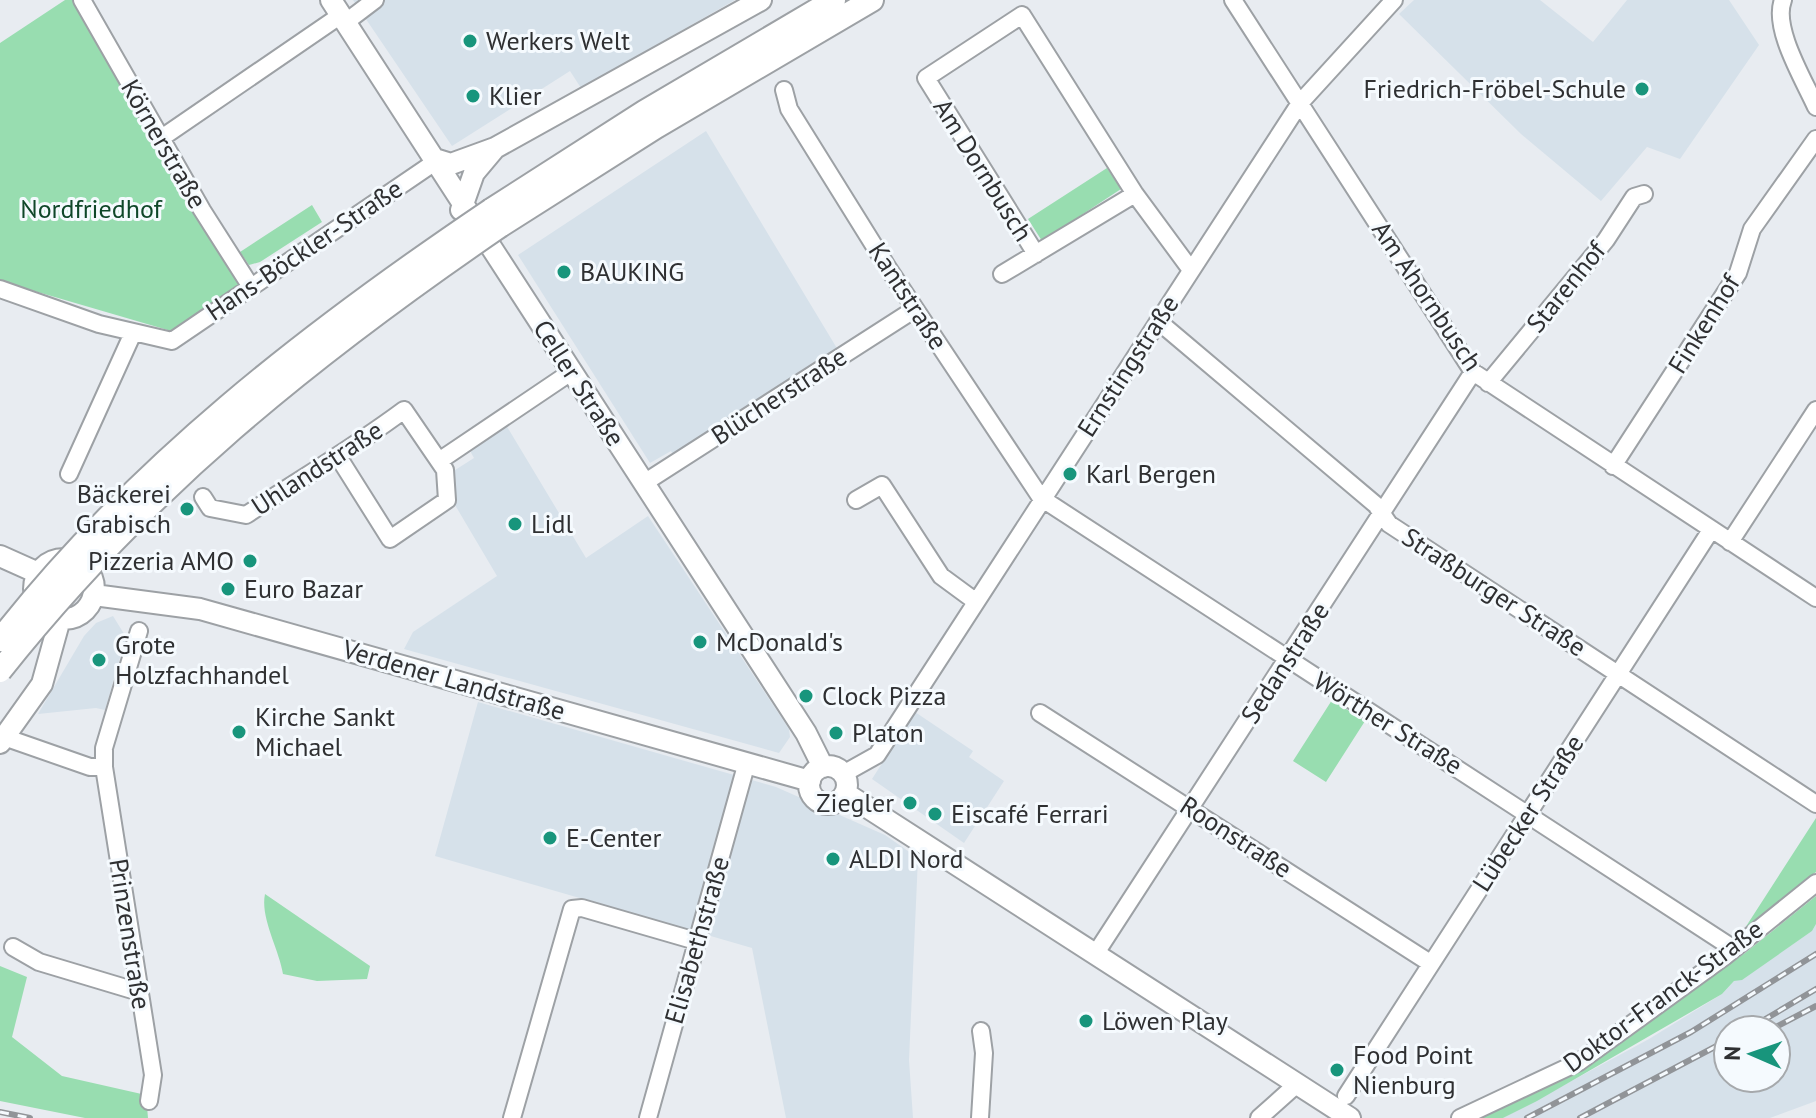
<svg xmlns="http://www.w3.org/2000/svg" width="1816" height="1118" font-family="'PT Sans',sans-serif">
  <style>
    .built { fill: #d6e1ea; fill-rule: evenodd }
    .green { fill: #98ddb0 }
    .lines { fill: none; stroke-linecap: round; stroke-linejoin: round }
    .minor-casing { stroke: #9da1a5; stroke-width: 20 }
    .major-casing { stroke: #9da1a5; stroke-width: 24 }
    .highway-casing { stroke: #9da1a5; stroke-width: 26 }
    .minor { stroke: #fff; stroke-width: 16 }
    .major { stroke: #fff; stroke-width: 20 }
    .highway { stroke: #fff; stroke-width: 22 }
    .rail-casing { stroke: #919498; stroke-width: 6 }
    .rail { stroke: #f5fafe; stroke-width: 3; stroke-dasharray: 9; stroke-linecap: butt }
    .highway-bridge-casing { stroke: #9da1a5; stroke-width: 26; stroke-linecap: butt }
    .highway-bridge { stroke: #fff; stroke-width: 22 }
    .poi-dot { fill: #18957c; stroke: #f5fafe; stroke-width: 3 }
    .labels { text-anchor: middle; stroke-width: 6; stroke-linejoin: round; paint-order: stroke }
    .poi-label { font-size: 26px; fill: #2f3032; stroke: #f5fafe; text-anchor: start }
    .street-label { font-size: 26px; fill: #2f3032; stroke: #f5fafe }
    .park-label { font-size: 26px; fill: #0f4729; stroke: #f5fafe }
  </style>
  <rect width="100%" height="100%" fill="#e8ecf1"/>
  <path class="built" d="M353 0H735L581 88 570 71 452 146Z
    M1414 0H1540L1593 42 1627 0H1729L1759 45 1680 159 1647 147 1601 201 1521 134 1399 14Z
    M706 131 838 350 675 457 671 451 650 463 518 255Z
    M506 425 586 558 648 516 789 729 790 737 779 753 404 649 413 632 497 576 455 505 452 472 474 458 469 449Z
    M113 616 126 637 105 710 96 708 38 714 84 636 96 623Z
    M478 702 776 787 885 835 918 858 909 1060 913 1118H786L752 948 435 856Z
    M915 712 973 751 969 757 1004 781 964 843 872 779Z
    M1816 924V1101L1770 1118H1503L1649 1039 1722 994 1734 981 1742 979 1812 931ZM1728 1030H1776V1078H1728Z"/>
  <path class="green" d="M65 0H75L240 283 229 294 171 331 0 281V43Z
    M1107 168 1121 189 1042 241 1028 219Z
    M312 205 322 222 260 262 249 265 240 252Z
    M1332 700 1365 721 1326 782 1293 761Z
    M1816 818V872L1745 928Z
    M265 894 370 966 367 979 317 981 283 974C279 949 260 918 265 894Z
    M1816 896V924L1812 931 1742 980 1734 981 1722 994 1537 1101 1503 1118H1478L1584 1069 1745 953Z
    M0 966 27 977 12 1037 62 1076 146 1095 148 1118H85L0 1101Z"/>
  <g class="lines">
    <defs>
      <path id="minor" d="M82 0 202 210 251 287
        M1233 0 1473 372 1816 598
        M1783 0C1772 28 1804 80 1816 107
        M346 22 375 0
        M784 90 789 109 888 268 1041 498 1734 949
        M160 139 341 15
        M1036 254 926 78 1022 15 1135 194 1191 270
        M1002 274 1135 194
        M0 289 99 324 172 341 438 160
        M1158 321 1376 505 1389 524 1816 804
        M1488 383 1606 240 1634 197 1644 194
        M439 461 571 372
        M1613 466 1738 273 1752 229 1816 139
        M69 474 133 333
        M644 483 915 309
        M203 497 210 508 246 515C299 480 353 448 404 410L445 470 447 500 390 539 339 458
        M856 500 882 485 941 576 975 601
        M1730 542 1816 410
        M139 631 104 748V767L153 1075 149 1101
        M1040 713 1430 963
        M4 737 90 767H104
        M843 774 877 755 1300 103 1394 0
        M13 947 39 962 139 992
        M1096 953 1473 372
        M1346 1096 1711 530
        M512 1118 572 909 582 908 696 941
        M648 1118 747 762
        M980 1118 984 1053 981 1031
        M1259 1118 1297 1084
        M1460 1118 1579 1062 1724 957 1816 883"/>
      <path id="major" d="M331 0 806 733 823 767
        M438 160 451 164 495 148 761 0
        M461 210 474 173 495 148
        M0 556 38 573
        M34 589a30 30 0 1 1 60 0a30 30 0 1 1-60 0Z
        M94 595 200 609 810 781
        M0 743 42 684 60 619
        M809 785a19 19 0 1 1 38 0a19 19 0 1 1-38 0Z
        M845 793 1350 1118"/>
      <path id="highway" d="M491 210 644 112 834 0
        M500 226 656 127 872 0"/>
    </defs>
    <use href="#minor" class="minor-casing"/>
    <use href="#major" class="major-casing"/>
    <use href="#highway" class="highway-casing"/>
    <use href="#minor" class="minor"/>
    <use href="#major" class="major"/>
    <use href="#highway" class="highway"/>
    <defs>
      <path id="rail" d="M1747 1030 1816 989
        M1770 1030 1816 1006
        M0 1112 30 1118
        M1527 1118 1691 1032 1816 954
        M1580 1118 1728 1040"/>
    </defs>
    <use href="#rail" class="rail-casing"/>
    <use href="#rail" class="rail"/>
    <defs>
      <path id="highway-bridge" d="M0 640C135 467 310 332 491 210
        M0 671C144 489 310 356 500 226"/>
    </defs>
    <use href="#highway-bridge" class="highway-bridge-casing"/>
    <use href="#highway-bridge" class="highway-bridge"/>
  </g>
  <g class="poi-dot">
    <circle cx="470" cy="41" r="8"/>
    <circle cx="1642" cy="89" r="8"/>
    <circle cx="473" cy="96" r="8"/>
    <circle cx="564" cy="272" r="8"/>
    <circle cx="1070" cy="474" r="8"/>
    <circle cx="187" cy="509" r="8"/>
    <circle cx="515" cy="524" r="8"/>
    <circle cx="250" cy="561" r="8"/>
    <circle cx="228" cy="589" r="8"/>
    <circle cx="700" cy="642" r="8"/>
    <circle cx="99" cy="660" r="8"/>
    <circle cx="806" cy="696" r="8"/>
    <circle cx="239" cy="732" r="8"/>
    <circle cx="836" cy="733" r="8"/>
    <circle cx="910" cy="803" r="8"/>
    <circle cx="935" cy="814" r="8"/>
    <circle cx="550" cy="838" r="8"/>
    <circle cx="833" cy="859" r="8"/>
    <circle cx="1086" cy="1021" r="8"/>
    <circle cx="1337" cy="1070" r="8"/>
  </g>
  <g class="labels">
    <g class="poi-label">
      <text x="486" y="50">Werkers Welt</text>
      <text x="1626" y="98" text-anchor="end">Friedrich-Fröbel-Schule</text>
      <text x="489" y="105">Klier</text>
      <text x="580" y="281">BAUKING</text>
      <text x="1086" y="483">Karl Bergen</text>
      <text x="171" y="503" text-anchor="end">Bäckerei<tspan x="171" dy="30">Grabisch</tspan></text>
      <text x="531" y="533">Lidl</text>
      <text x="234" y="570" text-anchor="end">Pizzeria AMO</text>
      <text x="244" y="598">Euro Bazar</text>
      <text x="716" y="651">McDonald's</text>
      <text x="115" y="654">Grote<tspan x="115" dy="30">Holzfachhandel</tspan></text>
      <text x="822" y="705">Clock Pizza</text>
      <text x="255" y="726">Kirche Sankt<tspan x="255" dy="30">Michael</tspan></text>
      <text x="852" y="742">Platon</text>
      <text x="894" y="812" text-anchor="end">Ziegler</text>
      <text x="951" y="823">Eiscafé Ferrari</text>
      <text x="566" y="847">E-Center</text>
      <text x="849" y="868">ALDI Nord</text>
      <text x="1102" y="1030">Löwen Play</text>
      <text x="1353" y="1064">Food Point<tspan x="1353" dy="30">Nienburg</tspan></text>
    </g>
    <g class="street-label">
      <text transform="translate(164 144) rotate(60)" y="9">Körnerstraße</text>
      <text transform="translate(983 170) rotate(58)" y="9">Am Dornbusch</text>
      <text transform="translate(304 250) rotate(-34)" y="9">Hans-Böckler-Straße</text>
      <text transform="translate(1566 287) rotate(-51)" y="9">Starenhof</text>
      <text transform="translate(908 296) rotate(57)" y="9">Kantstraße</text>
      <text transform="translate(1427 296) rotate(56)" y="9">Am Ahornbusch</text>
      <text transform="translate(1704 324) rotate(-58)" y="9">Finkenhof</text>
      <text transform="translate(1128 366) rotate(-57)" y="9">Ernstingstraße</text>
      <text transform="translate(579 383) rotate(57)" y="9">Celler Straße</text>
      <text transform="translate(779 396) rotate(-33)" y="9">Blücherstraße</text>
      <text transform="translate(317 468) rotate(-33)" y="9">Uhlandstraße</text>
      <text transform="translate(1494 592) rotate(33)" y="9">Straßburger Straße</text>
      <text transform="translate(1285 663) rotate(-57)" y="9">Sedanstraße</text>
      <text transform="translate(454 680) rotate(16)" y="9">Verdener Landstraße</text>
      <text transform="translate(1388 723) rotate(32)" y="9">Wörther Straße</text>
      <text transform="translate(1528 813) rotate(-57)" y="9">Lübecker Straße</text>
      <text transform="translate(1236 837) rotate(33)" y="9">Roonstraße</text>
      <text transform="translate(130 934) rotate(81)" y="9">Prinzenstraße</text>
      <text transform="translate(697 940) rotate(-74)" y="9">Elisabethstraße</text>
      <text transform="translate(1663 996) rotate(-36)" y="9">Doktor-Franck-Straße</text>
    </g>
    <g class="park-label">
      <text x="91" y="218">Nordfriedhof</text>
    </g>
  </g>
  <g transform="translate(1752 1054) rotate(272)"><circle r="38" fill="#f5fafe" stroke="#a6a9ac" stroke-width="2"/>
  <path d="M0-6L14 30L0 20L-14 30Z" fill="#18957c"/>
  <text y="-12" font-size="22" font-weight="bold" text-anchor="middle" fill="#2f3032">N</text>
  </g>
</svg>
